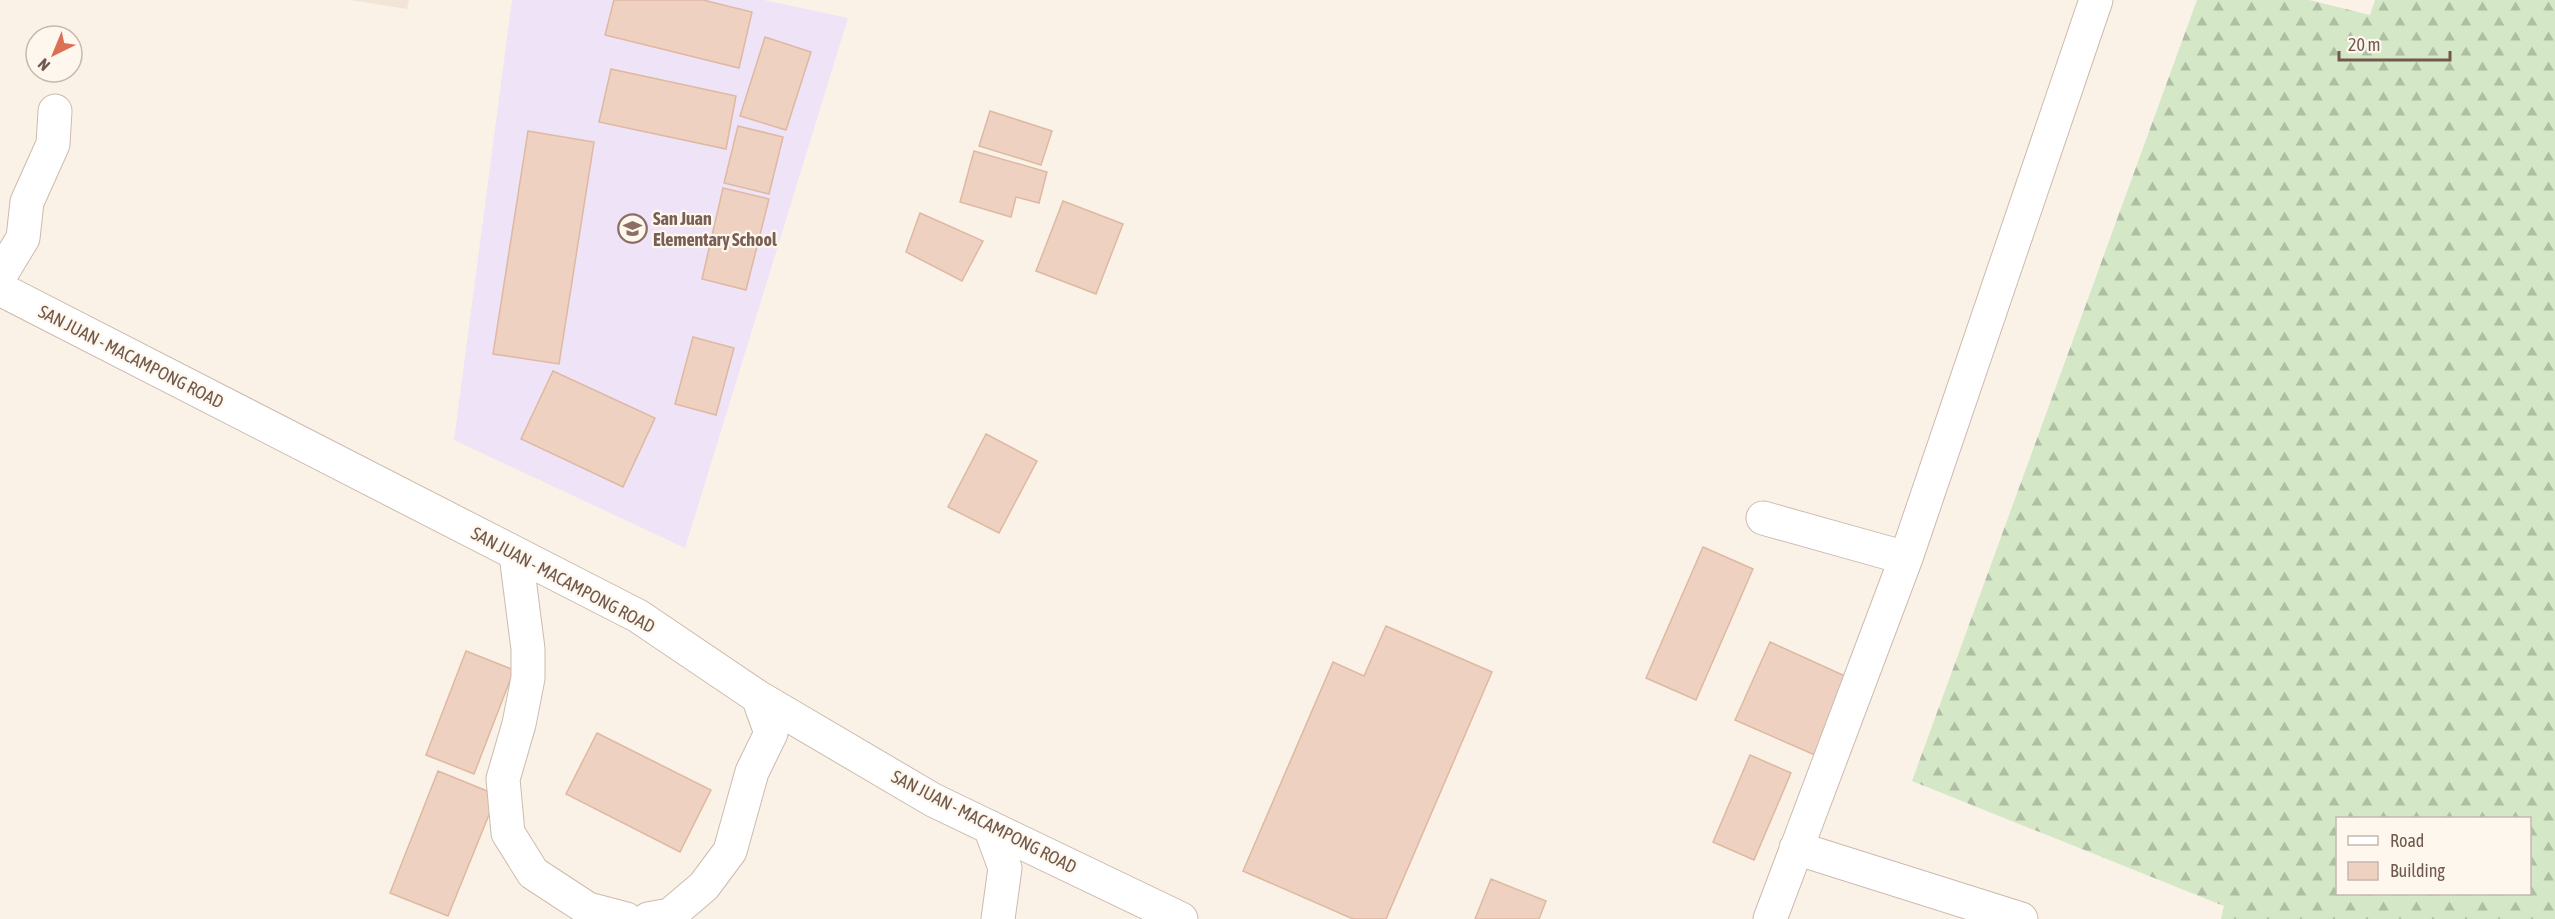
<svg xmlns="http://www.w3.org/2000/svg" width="2555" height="919" font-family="'Asap Condensed',sans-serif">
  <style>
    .residential { fill: #f2e4d6 }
    .education { fill: #efe3f7 }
    .forest { fill: url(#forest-firs); fill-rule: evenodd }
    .building { fill: #eed1c0; stroke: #dfb8a2; stroke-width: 1.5 }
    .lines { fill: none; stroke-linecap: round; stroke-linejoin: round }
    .minor-casing { stroke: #ccbaae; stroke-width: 35 }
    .minor { stroke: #fff; stroke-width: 33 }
    .labels { text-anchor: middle; stroke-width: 4.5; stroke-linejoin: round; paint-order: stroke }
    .education-label { font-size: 18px; font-weight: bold; fill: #785e54; stroke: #fef7ed; text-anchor: start }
    .street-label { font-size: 18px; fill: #72594d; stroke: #fef7ed }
  </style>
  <defs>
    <pattern id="forest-firs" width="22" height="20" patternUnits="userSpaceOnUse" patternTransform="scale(1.5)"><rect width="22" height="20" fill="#d4e7c6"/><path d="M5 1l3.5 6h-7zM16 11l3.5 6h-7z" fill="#b0bea3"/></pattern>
  </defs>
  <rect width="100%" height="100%" fill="#fbf2e7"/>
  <path class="residential" d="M350 0H409L407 9Z"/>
  <path class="education" d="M512 0H764L848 18 685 548 454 440Z"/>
  <path class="forest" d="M2197 0H2309L2370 15 2375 0H2555V919H2221L2224 906 1912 781ZM2338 818H2530V894H2338Z"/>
  <path class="building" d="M614 0H703L752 12 739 68 605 35Z
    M765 37 811 52 786 130 740 116Z
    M611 69 736 96 726 149 599 122Z
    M990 111 1052 131 1041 165 979 146Z
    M738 126 783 137 769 194 724 183Z
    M528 131 594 142 559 364 493 354Z
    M974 151 1047 172 1039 203 1016 197 1011 217 960 202Z
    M723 188 769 199 746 290 702 279Z
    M1063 201 1123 224 1096 294 1036 271Z
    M920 213 983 241 962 281 906 252Z
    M693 337 734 348 716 415 675 404Z
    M553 371 655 418 623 487 521 439Z
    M986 434 1037 461 999 533 948 507Z
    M1703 547 1753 569 1696 700 1646 678Z
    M1386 626 1492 672 1386 919H1353L1243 871 1333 662 1364 676Z
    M1770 642 1858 682 1824 759 1735 720Z
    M466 651 514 670 474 774 426 755Z
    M597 733 711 790 680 852 566 794Z
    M1750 755 1791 773 1754 860 1713 842Z
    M438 771 497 795 448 916 390 893Z
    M1491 879 1546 901 1539 919H1475Z"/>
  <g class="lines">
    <defs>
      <path id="minor" d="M0 276 23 238 27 202 53 144 55 111
        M0 289 638 616 758 697 933 800 1181 919
        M1763 518 1906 558
        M516 555 528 649V678L519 724 503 779 508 833 533 873 588 909 626 919
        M990 827 1005 868 998 919
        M1796 848 2021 919
        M648 919 670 915 704 886 730 851 752 772 771 733 758 697
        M1770 919 1906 558 2096 0"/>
    </defs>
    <use href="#minor" class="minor-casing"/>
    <use href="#minor" class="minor"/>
  </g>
  <defs>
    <symbol id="school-ring" viewBox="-11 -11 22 22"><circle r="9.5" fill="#fef7ed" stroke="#8d6e63" stroke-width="1.5"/><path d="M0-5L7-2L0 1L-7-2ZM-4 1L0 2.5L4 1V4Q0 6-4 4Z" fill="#8d6e63"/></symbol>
  </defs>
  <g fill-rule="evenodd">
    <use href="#school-ring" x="616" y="212" width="33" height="33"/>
  </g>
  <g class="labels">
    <g class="education-label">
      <text x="653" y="225">San Juan<tspan x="653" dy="21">Elementary School</tspan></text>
    </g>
    <g class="street-label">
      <text transform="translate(131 357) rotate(27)" y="6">SAN JUAN - MACAMPONG ROAD</text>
      <text transform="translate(563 580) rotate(28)" y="6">SAN JUAN - MACAMPONG ROAD</text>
      <text transform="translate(984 822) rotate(27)" y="6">SAN JUAN - MACAMPONG ROAD</text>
    </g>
  </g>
  <rect x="2336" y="817" width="195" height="78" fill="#fef7ed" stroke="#c6b8ad" stroke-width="1.5"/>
  <rect x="2348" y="836" width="30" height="9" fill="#ffffff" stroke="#c6b8ad" stroke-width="1.5"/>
  <text x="2390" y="847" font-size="18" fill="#72594d">Road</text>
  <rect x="2348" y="862" width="30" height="18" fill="#eed1c0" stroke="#c6b8ad" stroke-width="1.5"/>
  <text x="2390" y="877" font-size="18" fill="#72594d">Building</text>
  <g transform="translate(54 54) rotate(223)"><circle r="28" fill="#fef7ed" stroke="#c6b8ad" stroke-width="1.5"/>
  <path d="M0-4.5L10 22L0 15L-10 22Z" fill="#db7055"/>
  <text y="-9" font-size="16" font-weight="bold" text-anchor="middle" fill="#72594d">N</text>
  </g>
  <path d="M2339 51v9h111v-9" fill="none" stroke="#72594d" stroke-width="3"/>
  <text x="2348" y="51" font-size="18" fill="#72594d" stroke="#fef7ed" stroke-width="4.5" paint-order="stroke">20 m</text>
</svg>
